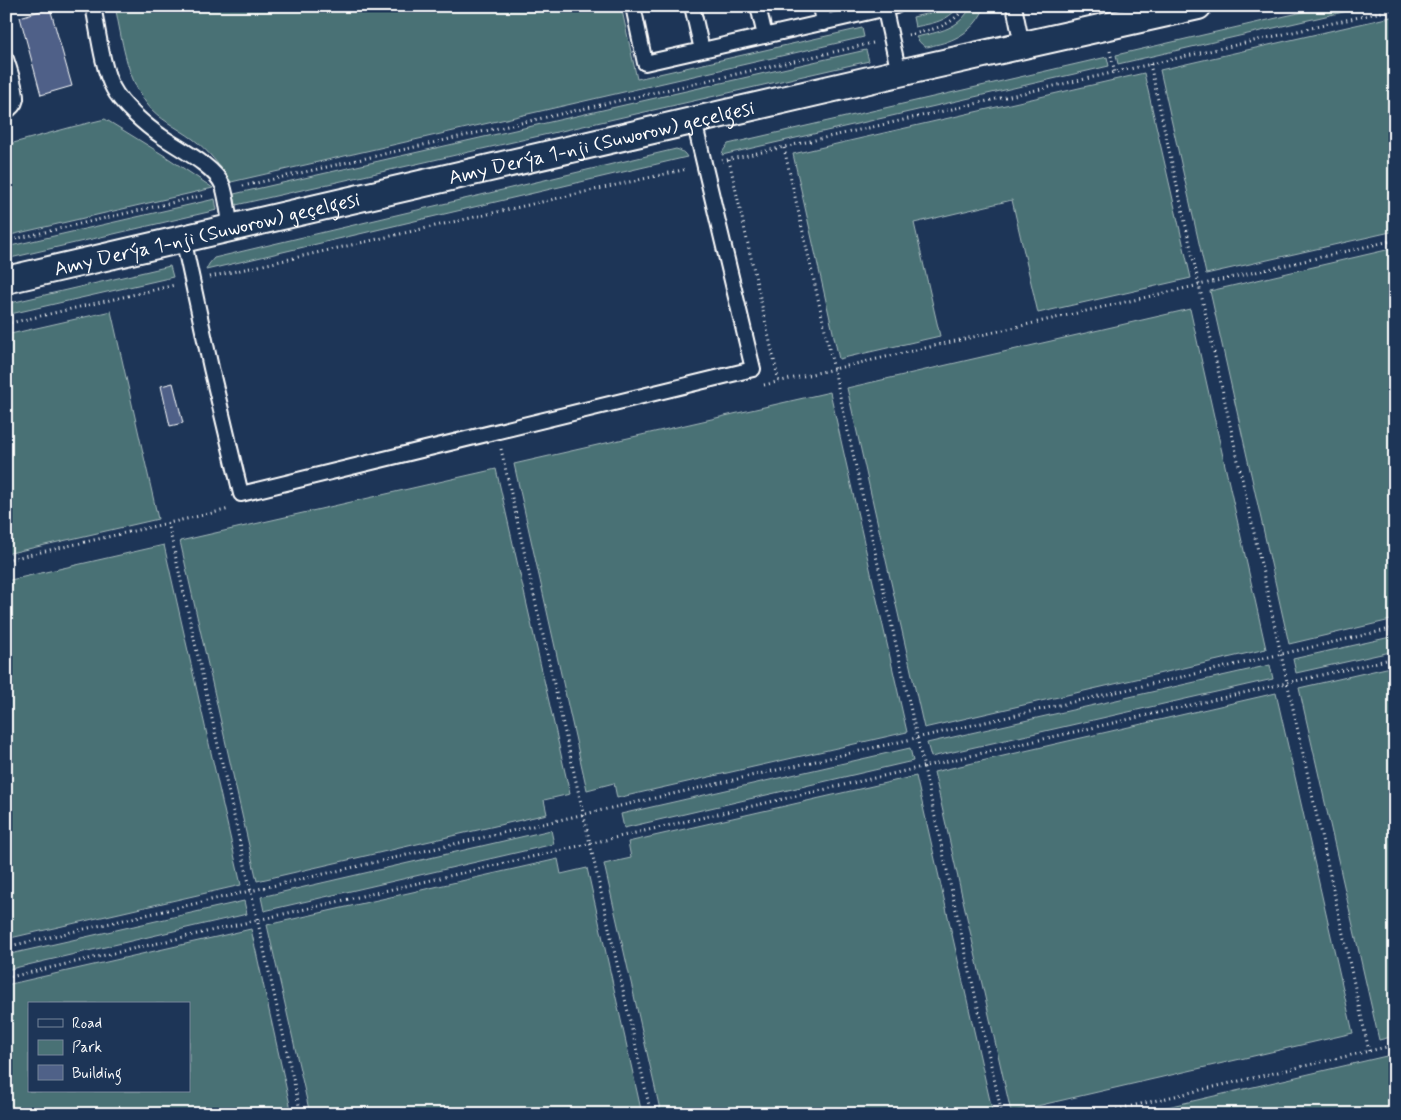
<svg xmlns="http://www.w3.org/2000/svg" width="1401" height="1120" font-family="Mynerve,sans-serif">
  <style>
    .green { fill: #497175; stroke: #a4b8ba; fill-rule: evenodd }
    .building { fill: #4f6188; stroke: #fff }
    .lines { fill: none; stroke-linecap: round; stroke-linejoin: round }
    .lane-casing { stroke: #fff; stroke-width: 18 }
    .street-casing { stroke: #fff; stroke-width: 30 }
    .path { stroke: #fff; stroke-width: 3; stroke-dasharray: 1 4; stroke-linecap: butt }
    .lane { stroke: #1d3557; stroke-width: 14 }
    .street { stroke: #1d3557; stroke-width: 26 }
    .labels { text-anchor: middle; stroke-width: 5; stroke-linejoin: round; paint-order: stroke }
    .street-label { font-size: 20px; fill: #fff; stroke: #1d3557 }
  </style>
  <rect width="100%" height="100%" fill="#1d3557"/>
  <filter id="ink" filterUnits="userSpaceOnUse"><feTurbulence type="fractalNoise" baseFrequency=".02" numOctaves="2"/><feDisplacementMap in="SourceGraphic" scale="10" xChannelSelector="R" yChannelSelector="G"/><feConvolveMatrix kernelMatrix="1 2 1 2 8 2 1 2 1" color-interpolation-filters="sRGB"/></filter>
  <g filter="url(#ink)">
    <path class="green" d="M115 6H621L637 79 862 28 864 37 231 182C220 166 208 150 193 139 178 128 158 119 147 104 126 77 122 39 115 6Z
      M944 6H959C947 22 933 23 915 27L913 17 934 12Z
      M971 6H985C976 29 958 40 935 45 931 46 927 48 924 46 921 44 918 40 916 37 939 32 960 29 971 6Z
      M1329 6H1369L1118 64 1116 55Z
      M1395 16V231L1206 274 1160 70Z
      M866 50 869 61 236 205 234 194Z
      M1107 57 1109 66 722 155 723 151 728 144Z
      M1144 73 1191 278 1038 313 1012 200 914 223 940 336 839 359 793 154Z
      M105 119 165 156 213 188 6 236V145L72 127Z
      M676 149C681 150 685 153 687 157L206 270 209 264 214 258Z
      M215 199 217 210 6 259V247Z
      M1395 248V619L1289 644 1210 291Z
      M170 266 173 277 6 315V304Z
      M1190 309 1266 649 924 728 847 388Z
      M111 311 158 519 6 554V335Z
      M830 392 907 732 617 798 614 783 587 790 514 464Z
      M496 469 570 794 544 800 547 814 257 881 180 541Z
      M164 545 241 885 6 939V581Z
      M1395 636V651L1296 673 1293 659Z
      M1270 665 1273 679 931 757 927 743Z
      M1395 666V1036L1379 1040 1299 688Z
      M1276 693 1353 1033 1011 1112 934 772Z
      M910 748 913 761 624 828 621 814Z
      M916 776 993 1114H661L604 864 631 858 628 842Z
      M551 830 554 844 264 911 261 897Z
      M558 859 561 874 587 868 642 1114H310L267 925Z
      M244 901 247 914 6 970V955Z
      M251 929 292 1114H6V985ZM29 1004H189V1091H29Z
      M1395 1054V1114H1137Z"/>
    <path class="building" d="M50 8 72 86 41 95 20 17Z
      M173 383 183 423 170 426 161 386Z"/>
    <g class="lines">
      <defs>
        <path id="lane" d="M93 6C98 29 102 68 113 88 121 104 146 126 161 136 178 148 215 166 223 186 227 198 228 214 231 227
          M633 6 645 63 896 6
          M692 6 702 50
          M758 6 765 36
          M821 6 824 23
          M884 6 899 73
          M1014 6 1022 45
          M6 59C9 68 17 91 16 99 15 104 11 109 6 111
          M183 238 211 368 241 494 753 369 694 121"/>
        <g id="street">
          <path id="s1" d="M6 280 899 73 1198 6"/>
        </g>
      </defs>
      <use href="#lane" class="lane-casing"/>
      <use href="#street" class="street-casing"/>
      <path class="path" d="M908 35C930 30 953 27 965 6
        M1110 51 1115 73
        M1150 64 1369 1051
        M784 148 1002 1114
        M729 160 779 382
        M722 161 1395 9
        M243 186 873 43
        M6 241 205 195
        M210 277 687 169
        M6 324 175 285
        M764 385 1395 240
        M501 449 651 1114
        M168 523 301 1114
        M6 560 230 509
        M6 947 1395 628
        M6 978 1395 658
        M1097 1114 1395 1045"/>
      <use href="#lane" class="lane"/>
      <use href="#street" class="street"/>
    </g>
  </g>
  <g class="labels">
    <g class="street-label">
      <text dy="7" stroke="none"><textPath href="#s1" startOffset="611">Amy Derýa 1-nji (Suworow) geçelgesi</textPath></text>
      <text dy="7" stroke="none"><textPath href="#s1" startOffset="206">Amy Derýa 1-nji (Suworow) geçelgesi</textPath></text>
    </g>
  </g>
  <rect width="1401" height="1120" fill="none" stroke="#1d3557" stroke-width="25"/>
  <rect x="12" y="12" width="1376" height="1095" fill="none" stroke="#fff" stroke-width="2" filter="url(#ink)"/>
  <rect x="28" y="1002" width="162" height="90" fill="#1d3557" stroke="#77869a"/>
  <rect x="38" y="1019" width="25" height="8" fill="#1d3557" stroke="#77869a"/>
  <text x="72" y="1028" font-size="15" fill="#ffffff">Road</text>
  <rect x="38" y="1040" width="25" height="15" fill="#497175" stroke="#77869a"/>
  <text x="72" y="1052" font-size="15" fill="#ffffff">Park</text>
  <rect x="38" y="1065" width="25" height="15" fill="#4f6188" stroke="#77869a"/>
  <text x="72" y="1078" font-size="15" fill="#ffffff">Building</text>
</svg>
